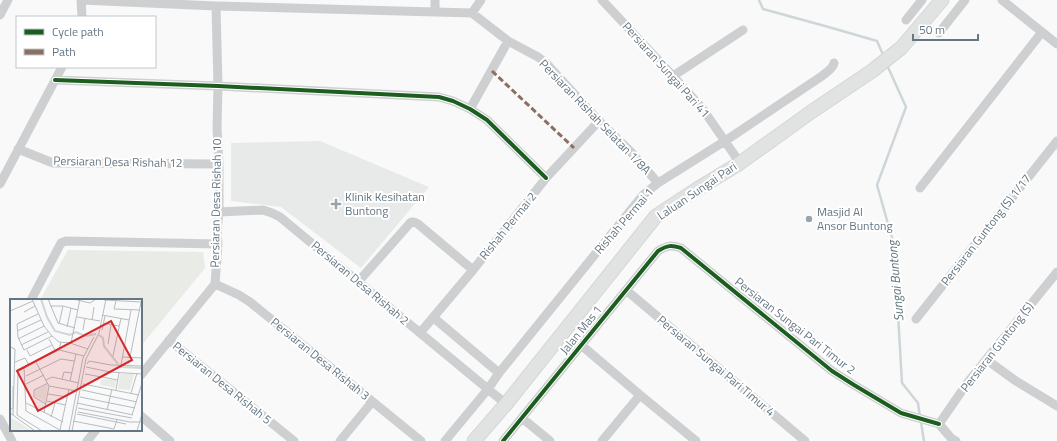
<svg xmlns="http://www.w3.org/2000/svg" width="1057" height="441" font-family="'Titillium Web',sans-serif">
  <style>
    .built { fill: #e8e9e9 }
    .green { fill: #e8ebe6 }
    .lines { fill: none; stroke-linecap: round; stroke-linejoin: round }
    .stream { stroke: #ced6d9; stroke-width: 2.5 }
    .secondary-casing { stroke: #d5d6d7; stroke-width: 15 }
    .street { stroke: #cecfd0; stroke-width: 9 }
    .secondary { stroke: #e1e2e2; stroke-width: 13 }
    .quiet { stroke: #8d6e63; stroke-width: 3; stroke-dasharray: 6 3; stroke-linecap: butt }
    .cycleway-casing { stroke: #fff; stroke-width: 6 }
    .cycleway { stroke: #1b5e20; stroke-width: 4 }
    .poi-dot { fill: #99a4ac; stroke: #fff; stroke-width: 1.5 }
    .labels { text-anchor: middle; stroke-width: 4; stroke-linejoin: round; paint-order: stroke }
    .street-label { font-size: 12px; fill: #657683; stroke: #fff }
    .poi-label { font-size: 12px; fill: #657683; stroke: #fff; text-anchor: start }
    .water-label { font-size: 13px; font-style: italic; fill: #60757c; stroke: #fff }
    .inset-river { fill: none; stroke: #ced6d9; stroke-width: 2 }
    .inset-road { fill: none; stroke: #b5bdc3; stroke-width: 1 }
    .view { fill: #d62828; fill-opacity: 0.15; stroke: #d62828; stroke-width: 2 }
    .inset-edge { fill: none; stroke: #657683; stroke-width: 2 }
  </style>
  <rect width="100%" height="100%" fill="#f9f9f9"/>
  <path class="built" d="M320 141 429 187 361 268 281 207 231 201V143Z"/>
  <path class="green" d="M68 250 203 252 205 268 141 346V300H40Z"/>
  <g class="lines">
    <path class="stream" d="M759 0 763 9 825 26 877 41 884 57
      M887 65 906 107 877 185 894 245 902 383 918 403 920 417
      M921 422 924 441"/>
    <defs>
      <path id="secondary" d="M474 441 506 404 656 216 694 191 740 163 811 112 872 71 901 48 942 0"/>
    </defs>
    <use href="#secondary" class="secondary-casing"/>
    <path class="street" d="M81 0 216 6 472 13 481 0
      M81 0 82 17
      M602 0 673 76 702 108 740 163
      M1002 0 1057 44
      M435 12V0
      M472 13 508 41 538 57 546 63 599 121 631 152 658 183
      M0 15 8 0
      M906 20 922 0
      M939 33 965 0
      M673 76 743 30
      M55 80 218 86 439 97 453 101 470 109 487 120 546 178
      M470 109 508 41
      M18 149 53 163 219 164
      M0 184 62 67
      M920 188 1042 32
      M219 212 263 210 272 213 280 217 506 404
      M358 282 411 222H414L418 224 473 270
      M215 284 239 295 250 302 421 441
      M626 290 805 441
      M31 300 61 243 66 241 218 244
      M434 318 499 373
      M916 319 1057 141
      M420 333 473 270 546 178 599 121
      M169 340 294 441
      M581 345 640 395 696 441
      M987 360 1016 381 1057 406
      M141 375 215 284 218 244 217 231 219 212V164L217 128 218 86 216 6
      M141 416 170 441
      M522 418 550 441
      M0 419 12 441
      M939 424 968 382 1057 272
      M939 424 951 438 956 441
      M87 441 96 430
      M340 441 372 402
      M445 441 488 389 499 373 643 195 658 183 725 141 822 76C826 72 833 69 834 63
      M503 441 658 251C668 245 671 245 681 248L832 371 854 385 901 413 939 424
      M602 441 640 395"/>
    <use href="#secondary" class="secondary"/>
    <path class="quiet" d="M492 71 574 148"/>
    <defs>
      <path id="cycleway" d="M55 80 218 86 439 97 453 101 470 109 487 120 546 178
        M503 441 658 251C668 245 671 245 681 248L832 371 854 385 901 413 939 424"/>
    </defs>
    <use href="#cycleway" class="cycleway-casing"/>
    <use href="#cycleway" class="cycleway"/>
  </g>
  <g class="poi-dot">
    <path d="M334 198h4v4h4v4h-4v4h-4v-4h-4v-4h4z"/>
    <circle cx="809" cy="219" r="4"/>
  </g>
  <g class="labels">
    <g class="street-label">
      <text transform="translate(666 70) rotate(48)" y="4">Persiaran Sungai Pari 41</text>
      <text transform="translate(595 117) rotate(46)" y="4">Persiaran Rishah Selatan 1/8A</text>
      <text transform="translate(118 162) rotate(1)" y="4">Persiaran Desa Rishah 12</text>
      <text transform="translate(697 191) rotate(-34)" y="4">Laluan Sungai Pari</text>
      <text transform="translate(216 203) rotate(-89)" y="4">Persiaran Desa Rishah 10</text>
      <text transform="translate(624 221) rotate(-49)" y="4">Rishah Permai 1</text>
      <text transform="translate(508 226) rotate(-51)" y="4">Rishah Permai 2</text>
      <text transform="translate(986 230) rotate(-52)" y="4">Persiaran Guntong (S) 1/17</text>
      <text transform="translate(360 283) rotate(40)" y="4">Persiaran Desa Rishah 2</text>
      <text transform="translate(795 326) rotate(38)" y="4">Persiaran Sungai Pari Timur 2</text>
      <text transform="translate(581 330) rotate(-51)" y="4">Jalan Mas 1</text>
      <text transform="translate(997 347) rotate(-52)" y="4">Persiaran Guntong (S)</text>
      <text transform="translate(320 359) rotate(39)" y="4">Persiaran Desa Rishah 3</text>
      <text transform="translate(716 366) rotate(40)" y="4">Persiaran Sungai Pari Timur 4</text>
      <text transform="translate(222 383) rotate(39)" y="4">Persiaran Desa Rishah 5</text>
    </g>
    <g class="poi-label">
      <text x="345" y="201">Klinik Kesihatan<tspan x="345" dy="14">Buntong</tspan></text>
      <text x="817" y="216">Masjid Al<tspan x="817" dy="14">Ansor Buntong</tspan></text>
    </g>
    <g class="water-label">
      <text transform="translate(895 281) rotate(-95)" y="5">Sungai Buntong</text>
    </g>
  </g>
  <g transform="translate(10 299)">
    <rect width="132" height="132" fill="#f9f9f9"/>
    <path d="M110 75H124L120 91 108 90ZM91 80 106 81 105 89 90 86ZM37 85 38 86 35 103 25 97V91ZM0 118 9 123 21 132 13 130 0 132Z" fill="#e8ebe6"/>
    <path class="inset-river" d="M31 0 37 18 45 32 60 36 66 33 75 37 86 35M89 36 93 39 94 47 108 65M110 68 132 69"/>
    <path class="inset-road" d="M22 0 34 27 42 37 49 43 60 44 78 50M38 0 48 24 65 29M63 0 80 4 86 0M94 1 131 3 120 58M106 2 104 10 130 11M40 7H53L68 11M0 12 23 2M14 13 25 7M28 15 7 25 8 38 14 51 42 37M92 16 119 21M67 18 90 22M82 21 84 8M93 24 109 27M49 25 53 7M57 28 61 9M73 31 75 19M92 31 95 17M7 32 31 21M8 40 34 27M39 40 46 53M61 44 70 0M98 45 101 26M11 46 38 33M0 48 5 50 3 116M17 51 20 57 42 46M49 51 74 57M103 57 111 19M112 58 132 59M5 63 15 59 19 66M26 63 39 87 34 114M77 65 79 62 101 66 132 67M111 66 121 11M14 68 16 112 50 131 59 90M76 68 100 73 132 75M7 71 49 51 51 43M8 71 7 116 32 132M75 75 108 81M16 77 51 60 64 62M52 80 54 73 62 74M36 81 42 78 69 84M60 82 66 55M16 85 34 76M73 85 129 96M39 87 67 92M72 91 127 103M106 91 109 74M121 94 127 74M38 95 57 98M70 98 125 109M37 102 56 106M16 104 53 123M67 104 123 116M36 105 24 98V91L38 84M68 109 122 119M0 111 3 109V87M97 111 102 90M68 113 120 123H132M0 114 25 132M67 115 116 125M122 116 132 84M41 118 45 104M63 122 104 130 107 121M59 132 73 59 84 38M62 132 76 60 89 34 96 0M127 132 132 115"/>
    <path class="view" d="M101 22 122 61 28 112 7 72Z"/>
    <rect width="132" height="132" class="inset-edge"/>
  </g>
  <rect x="16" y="16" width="140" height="52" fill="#ffffff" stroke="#c1c8cd"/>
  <rect x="24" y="29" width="20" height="6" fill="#1b5e20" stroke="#c1c8cd"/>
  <text x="52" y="36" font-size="12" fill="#657683">Cycle path</text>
  <rect x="24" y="49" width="20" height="6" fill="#8d6e63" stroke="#c1c8cd"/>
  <text x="52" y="56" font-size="12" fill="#657683">Path</text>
  <path d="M913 34v6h65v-6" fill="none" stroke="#657683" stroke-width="2"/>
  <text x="919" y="34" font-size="12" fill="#657683" stroke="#ffffff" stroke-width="3" paint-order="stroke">50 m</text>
</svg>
